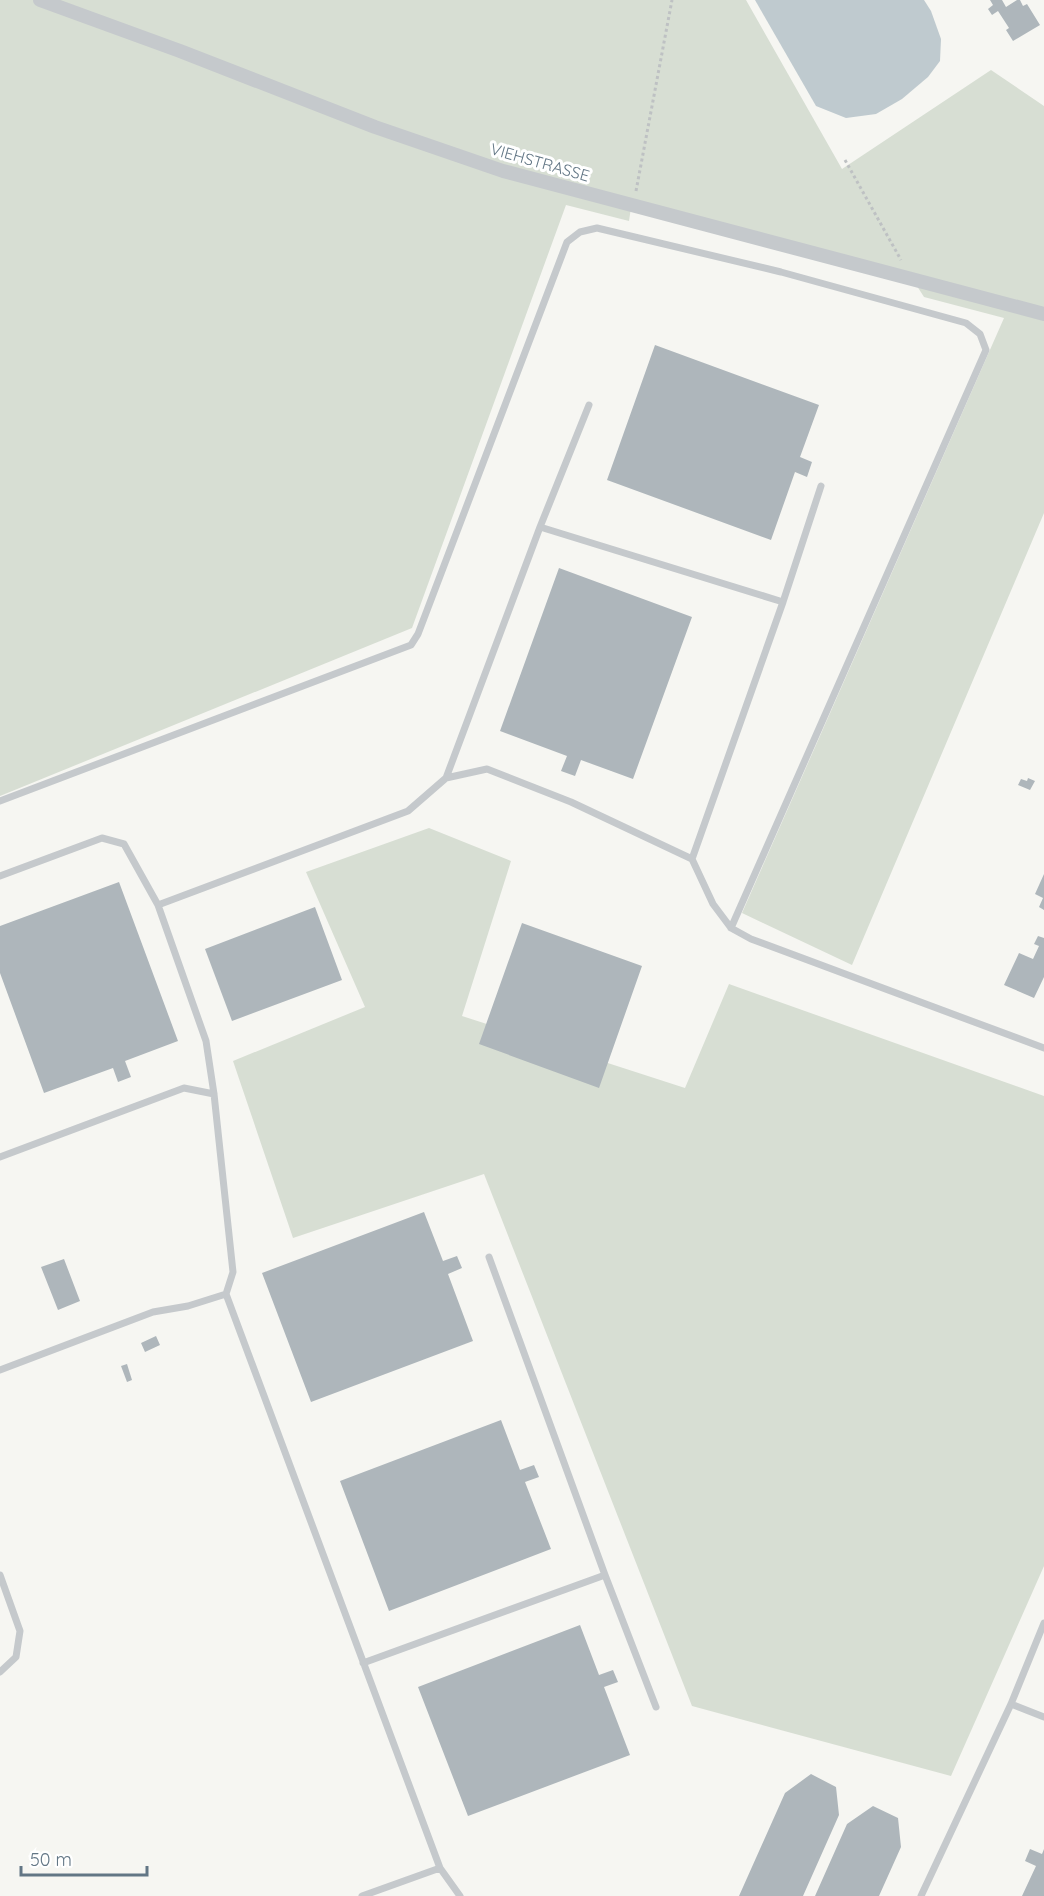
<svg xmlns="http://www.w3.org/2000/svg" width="1044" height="1896" font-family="Quicksand,sans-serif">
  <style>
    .green { fill: #d7ded3 }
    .water { fill: #bfcacf }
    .building { fill: #aeb6bb }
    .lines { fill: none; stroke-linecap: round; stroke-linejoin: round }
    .path { stroke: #bec1c3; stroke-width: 3; stroke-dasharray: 3 3; stroke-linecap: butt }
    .service { stroke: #c5c9cc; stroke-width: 7 }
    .minor { stroke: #c5c9cc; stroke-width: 14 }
    .labels { text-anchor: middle; stroke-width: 6; stroke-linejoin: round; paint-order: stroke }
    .street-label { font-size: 16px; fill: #627685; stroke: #fff }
  </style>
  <rect width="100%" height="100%" fill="#f6f6f2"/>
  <path class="green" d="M0 0H746L842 169 991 70 1044 106V513L852 965 742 913 1004 318 924 297 908 272 632 201 629 221 566 205 412 628 0 796Z
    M429 828 511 861 462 1016 685 1088 729 984 1044 1096V1566L951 1776 692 1706 484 1174 293 1238 233 1061 365 1007 306 872Z"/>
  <path class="water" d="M755 0H924L931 11 941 39 940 61 928 77 902 99 876 114 846 118 816 106Z"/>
  <path class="building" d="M990 0H1002L1006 7 1017 0H1020L1023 6 1027 4 1040 25 1013 41 1006 30 1009 28 998 11 992 15 988 9 993 5Z
    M655 345 819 405 800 457 812 462 807 477 795 472 771 540 607 480Z
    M559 568 692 617 633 779 581 760 575 776 561 771 567 756 500 731Z
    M1028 778 1035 781 1030 790 1018 785 1021 779 1027 781Z
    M1044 874V910L1039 907 1043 898 1035 894Z
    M119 882 178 1041 125 1061 131 1077 118 1082 113 1068 44 1093 0 973V926Z
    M315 907 342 980 232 1021 205 949Z
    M522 923 642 966 599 1088 479 1044Z
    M1038 936 1044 938V977L1034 998 1004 985 1019 953 1033 959 1039 946 1034 944Z
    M424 1212 443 1261 457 1256 462 1268 448 1274 473 1341 311 1402 262 1273Z
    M64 1259 80 1301 58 1310 41 1267Z
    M156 1336 160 1345 145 1352 141 1343Z
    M127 1364 132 1380 127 1382 121 1366Z
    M501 1420 520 1470 534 1465 539 1477 525 1482 551 1549 389 1611 340 1481Z
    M580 1625 599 1675 613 1670 618 1682 604 1687 630 1755 468 1816 418 1687Z
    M811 1774 836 1787 839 1815 803 1896H739L785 1793Z
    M873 1806 898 1818 901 1847 879 1896H815L847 1824Z
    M1030 1849 1042 1854 1044 1849V1896H1022L1036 1866 1025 1861Z"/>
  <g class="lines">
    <path class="path" d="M845 160 901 260
      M636 191 672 0"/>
    <path class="service" d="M821 486 783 602 692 859 713 904 731 928 751 939 1044 1048
      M540 527 783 602
      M446 778 540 527 589 405
      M0 801 411 645 418 634 567 242 580 232 597 228 781 272 966 323 980 334 986 350 731 928
      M0 876 102 838 124 844 158 905 206 1041 214 1094 233 1272 226 1294 440 1868 460 1896
      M158 905 408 811 446 778 487 769 571 802 692 859
      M0 1157 184 1088 214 1094
      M489 1257 605 1575 656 1707
      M0 1370 153 1312 188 1306 226 1294
      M0 1575 20 1631 16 1657 0 1672
      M363 1663 605 1575
      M1011 1704 1044 1717
      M362 1896 440 1868
      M921 1896 1011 1704 1044 1623"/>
    <path class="minor" d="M40 0 180 51 375 127 503 171 1044 314"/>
  </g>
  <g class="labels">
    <g class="street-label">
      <text transform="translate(540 162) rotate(16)" y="6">VIEHSTRASSE</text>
    </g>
  </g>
  <path d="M21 1866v9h126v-9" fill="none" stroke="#627685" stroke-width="3"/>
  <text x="30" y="1866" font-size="18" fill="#627685" stroke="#ffffff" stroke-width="4.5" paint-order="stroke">50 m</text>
</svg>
